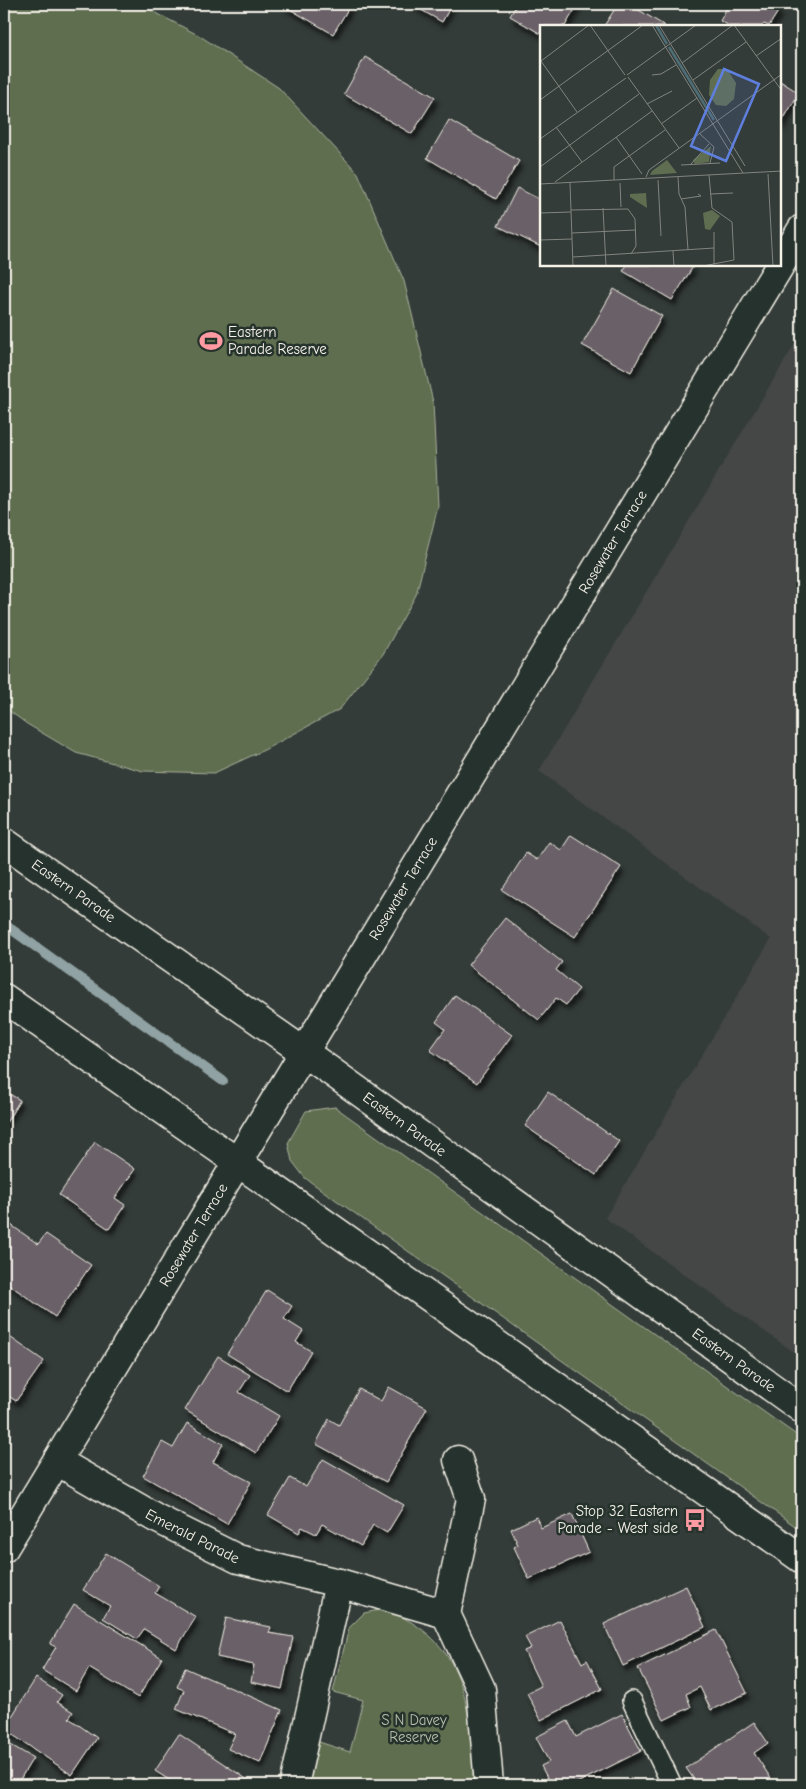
<svg xmlns="http://www.w3.org/2000/svg" width="806" height="1789" font-family="'Comic Neue',sans-serif">
  <style>
    .built { fill: #444747 }
    .green { fill: #5f6e50; stroke: #aab09c }
    .lines { fill: none; stroke-linecap: round; stroke-linejoin: round }
    .stream { stroke: #90a2a3; stroke-width: 10 }
    .building { fill: #6b6167; stroke: #f4f1e8; filter: url(#shadow) }
    .lane-casing { stroke: #f4f1e8; stroke-width: 22 }
    .street-casing { stroke: #f4f1e8; stroke-width: 31 }
    .secondary-casing { stroke: #f4f1e8; stroke-width: 31 }
    .lane { stroke: #26332d; stroke-width: 19 }
    .street { stroke: #26332d; stroke-width: 28 }
    .secondary { stroke: #26332d; stroke-width: 28 }
    .labels { text-anchor: middle; stroke-width: 5; stroke-linejoin: round; paint-order: stroke }
    .poi-label { font-size: 15px; fill: #f4f1e8; stroke: #26332d; text-anchor: start }
    .street-label { font-size: 15px; fill: #f4f1e8; stroke: #26332d }
    .park-label { font-size: 15px; fill: #b8bdab; stroke: #26332d }
    .inset-river { fill: none; stroke: #4e6d75; stroke-width: 2.5 }
    .inset-road { fill: none; stroke: #81847f; stroke-width: 1 }
    .view { fill: #5e7fdd; fill-opacity: 0.15; stroke: #5e7fdd; stroke-width: 2.5 }
    .inset-edge { fill: none; stroke: #f4f1e8; stroke-width: 2.5 }
  </style>
  <defs>
    <filter id="shadow"><feDropShadow dx="3" dy="5.5" stdDeviation="2.5" flood-color="#0009"/></filter>
  </defs>
  <rect width="100%" height="100%" fill="#343c39"/>
  <filter id="ink" filterUnits="userSpaceOnUse"><feTurbulence type="fractalNoise" baseFrequency=".02" numOctaves="2"/><feDisplacementMap in="SourceGraphic" scale="10" xChannelSelector="R" yChannelSelector="G"/><feConvolveMatrix kernelMatrix="1 2 1 2 8 2 1 2 1" color-interpolation-filters="sRGB"/></filter>
  <g filter="url(#ink)">
    <path class="built" d="M802 332V1358L605 1218 771 939 539 771Z"/>
    <path class="green" d="M4 4H139L200 36 279 88 358 173 404 281 433 402 438 506 416 595 383 654 340 709 264 750 214 773 143 771 76 753 27 724 4 707Z
      M335 1107 802 1439V1531L305 1178 292 1161 288 1143 306 1111Z
      M384 1609C469 1642 467 1703 476 1781L448 1785H307L319 1742 350 1752 363 1700 333 1692 349 1628 364 1613Z"/>
    <g class="lines">
      <path class="stream" d="M4 924 223 1081"/>
    </g>
    <path class="building" d="M281 4H351L333 34Z
      M411 4H452L442 22Z
      M517 4H578L565 26H541V34L510 16Z
      M618 4H629L665 26H604Z
      M729 4H774L773 6 779 10 769 26 764 24 762 26H730L720 21Z
      M365 57 435 97 412 134 344 94Z
      M780 81 799 93 780 125Z
      M449 120 519 161 496 199 427 158Z
      M517 188 541 200V247L498 226Z
      M627 265H694L672 300 623 271Z
      M614 289 662 316 631 372 582 345Z
      M571 835 621 867 575 937 502 890 526 853 537 860 549 842 561 850Z
      M505 918 562 962 556 970 579 989 566 1005 556 998 539 1020 468 965Z
      M455 995 512 1035 477 1083 430 1050 445 1029 436 1022Z
      M4 1091 20 1100 4 1126Z
      M548 1092 619 1141 596 1175 525 1126Z
      M95 1142 135 1169 115 1198 125 1205 109 1229 59 1195Z
      M4 1220 38 1244 46 1234 91 1265 55 1317 4 1281Z
      M267 1290 292 1306 284 1319 303 1331 296 1342 311 1351 287 1391 227 1354Z
      M4 1333 44 1361 16 1401 4 1393Z
      M218 1356 250 1375 239 1392 279 1416 256 1453 185 1410Z
      M389 1387 427 1408 386 1482 316 1444 329 1419 339 1425 359 1389 381 1401Z
      M187 1423 223 1444 213 1462 251 1482 227 1524 143 1476 162 1442 173 1448Z
      M323 1459 404 1505 387 1533 373 1525 361 1546 322 1524 316 1534 302 1527 299 1533 268 1515 290 1478 306 1487Z
      M572 1514 589 1552 529 1579 514 1547 518 1545 511 1529 536 1517 541 1528Z
      M106 1553 159 1586 155 1593 196 1617 176 1649 144 1629 137 1639 103 1618 110 1606 83 1590Z
      M686 1586 705 1627 623 1666 604 1624Z
      M74 1604 162 1658 138 1698 89 1668 76 1691 42 1670 56 1647 50 1644Z
      M226 1618 271 1627 269 1633 293 1637 282 1689 251 1682 254 1665 217 1657Z
      M560 1620 582 1663 587 1660 602 1689 541 1720 527 1693 541 1686 524 1651 531 1648 525 1637Z
      M716 1630 747 1693 711 1710 700 1687 686 1694 691 1707 664 1720 638 1668Z
      M185 1668 282 1710 260 1763 228 1749 235 1734 176 1709 184 1690 177 1687Z
      M36 1678 62 1695 57 1702 73 1712 69 1718 97 1738 72 1775 4 1729Z
      M622 1714 641 1751 573 1785H551L541 1766 549 1762 536 1737 568 1721 576 1737Z
      M754 1722 768 1743 754 1753 774 1783 770 1785H698L686 1768Z
      M179 1734 254 1784 177 1785 155 1771Z
      M4 1741 33 1758 19 1781 26 1785H4Z"/>
    <g class="lines">
      <defs>
        <path id="lane" d="M632 1701 672 1785"/>
        <g id="street">
          <path id="s1" d="M57 1461 156 1518 238 1559 339 1583 446 1614 481 1689 489 1785"/>
          <path id="s2" d="M4 1548 802 229"/>
          <path d="M446 1614 471 1499 458 1460"/>
          <path d="M294 1785 339 1583"/>
        </g>
        <g id="secondary">
          <path id="s3" d="M4 842 304 1052 802 1409"/>
          <path d="M4 998 802 1559"/>
        </g>
      </defs>
      <use href="#lane" class="lane-casing"/>
      <use href="#street" class="street-casing"/>
      <use href="#secondary" class="secondary-casing"/>
      <use href="#lane" class="lane"/>
      <use href="#street" class="street"/>
      <use href="#secondary" class="secondary"/>
    </g>
  </g>
  <defs>
    <symbol id="stadium-bare" viewBox="-9 -9 18 18"><path d="M0-5a6.5 5 0 1 0 0 10a6.5 5 0 1 0 0-10ZM-3.5-1.8h7v3.6h-7Z" fill="#ff9aa2" stroke="#26332d" stroke-width="2.5" paint-order="stroke"/></symbol>
    <symbol id="bus-bare" viewBox="-9 -9 18 18"><path d="M-5-6H5V4H4V6H2V4H-2V6H-4V4H-5ZM-3.5-4V0h7V-4ZM-3.5 1.2v1.5H-2V1.2ZM2 1.2v1.5H3.5V1.2Z" fill="#ff9aa2" stroke="#26332d" stroke-width="2.5" paint-order="stroke"/></symbol>
  </defs>
  <g fill-rule="evenodd">
    <use href="#stadium-bare" x="195" y="325" width="32" height="32"/>
    <use href="#bus-bare" x="679" y="1504" width="32" height="32"/>
  </g>
  <g class="labels">
    <g class="poi-label">
      <text x="228" y="337">Eastern<tspan x="228" dy="17">Parade Reserve</tspan></text>
      <text x="678" y="1516" text-anchor="end">Stop 32 Eastern<tspan x="678" dy="17">Parade - West side</tspan></text>
    </g>
    <g class="street-label">
      <text dy="5" stroke="none"><textPath href="#s2" startOffset="1176">Rosewater Terrace</textPath></text>
      <text dy="5" stroke="none"><textPath href="#s2" startOffset="771">Rosewater Terrace</textPath></text>
      <text dy="5" stroke="none"><textPath href="#s3" startOffset="85">Eastern Parade</textPath></text>
      <text dy="5" stroke="none"><textPath href="#s3" startOffset="490">Eastern Parade</textPath></text>
      <text dy="5" stroke="none"><textPath href="#s2" startOffset="366">Rosewater Terrace</textPath></text>
      <text dy="5" stroke="none"><textPath href="#s3" startOffset="895">Eastern Parade</textPath></text>
      <text dy="5" stroke="none"><textPath href="#s1" startOffset="155">Emerald Parade</textPath></text>
    </g>
    <g class="park-label">
      <text x="414" y="1725">S N Davey<tspan x="414" dy="17">Reserve</tspan></text>
    </g>
  </g>
  <g transform="translate(540 25)">
    <rect width="241" height="241" fill="#343c39"/>
    <path d="M178 44H187L196 58 194 74 186 81 176 80 169 70 170 55ZM171 121 169 137 155 139 153 135ZM127 135 137 148 110 150 112 146ZM106 168 107 183 90 172V169ZM172 185 180 191 170 205 165 204 163 188Z" fill="#5f6e50"/>
    <path class="inset-river" d="M116 0 127 19M129 22 174 95"/>
    <path class="inset-road" d="M50 0 85 50M112 0 203 148M119 0 205 141M194 0 242 66M216 31 242 13M142 38 193 0M87 50 156 0M112 50 121 49 136 40M88 52 139 123M153 55 206 17M0 75 103 0M107 79 132 66M37 87 1 36 49 0M121 99 157 73M16 102 42 137M159 108 174 122 170 138M76 112 102 149M0 114 86 53M151 139 169 119M141 140 180 138M0 142 99 69M228 149 233 241M106 152 109 145 242 49M138 152 139 169 145 182 148 225M74 155V142L125 105M118 155 121 211M15 157 112 86M30 158 33 241M80 158 81 182M0 159 242 146M170 169 193 168M141 174 161 171 158 169M63 183 66 241M31 185 88 184 95 194 96 221 91 229M0 188 31 187M174 207V239M32 208 95 205M0 215 32 214M133 226 134 241M33 232 174 223M163 241 194 235 192 197 172 183 169 150"/>
    <path class="view" d="M184 44 219 59 186 136 151 121Z"/>
    <rect width="241" height="241" class="inset-edge"/>
  </g>
  <rect width="806" height="1789" fill="none" stroke="#26332d" stroke-width="20"/>
  <rect x="10" y="10" width="786" height="1769" fill="none" stroke="#f4f1e8" stroke-width="2" filter="url(#ink)"/>
</svg>
